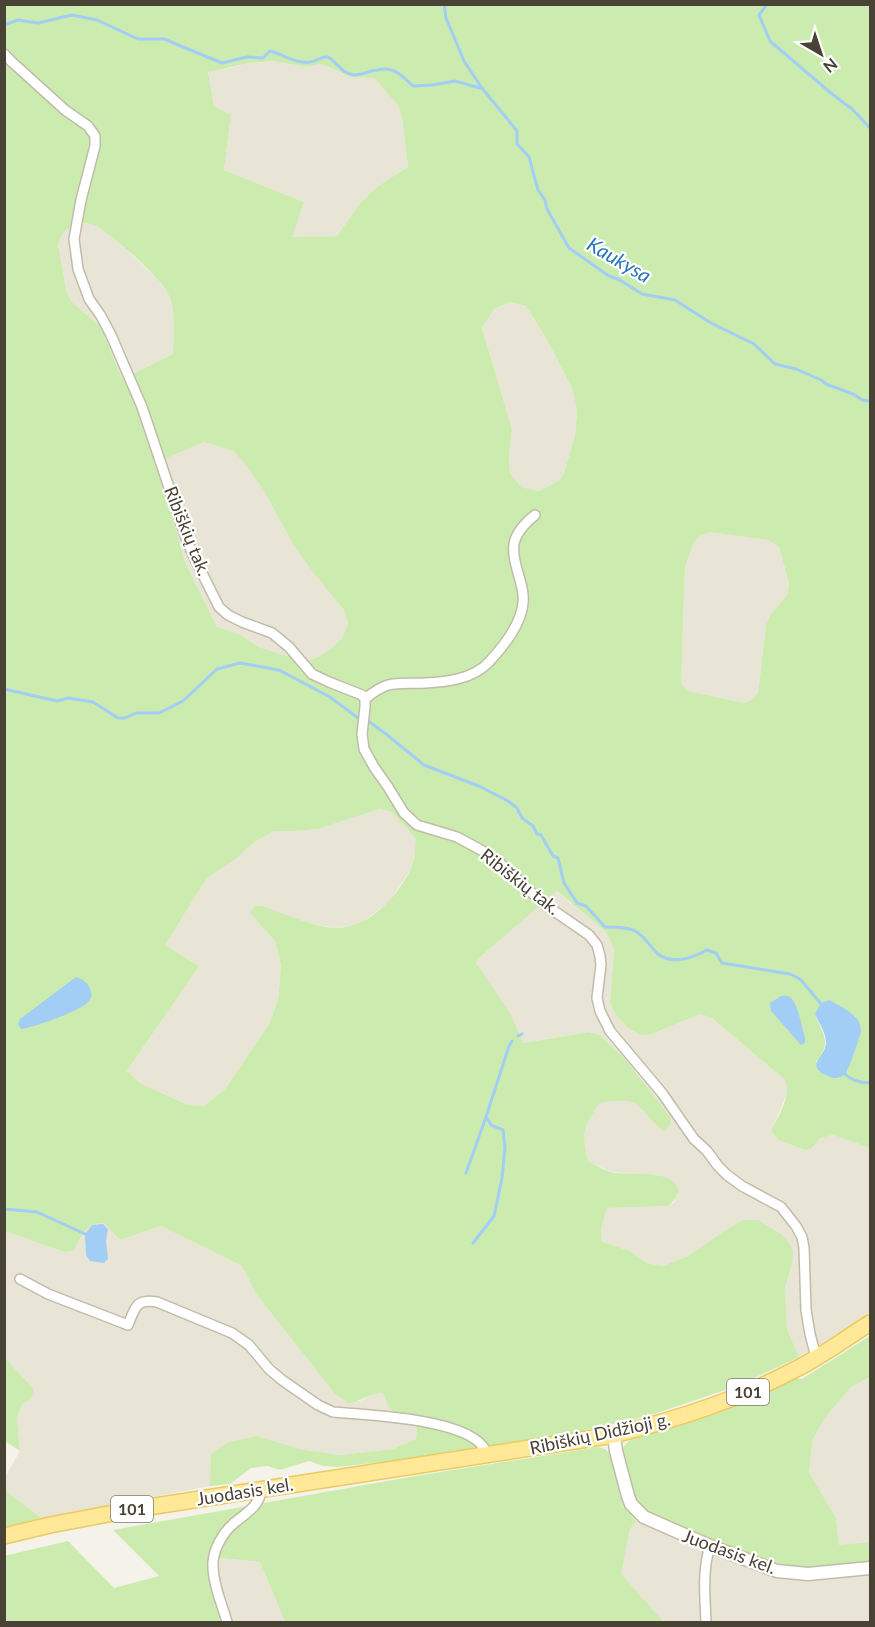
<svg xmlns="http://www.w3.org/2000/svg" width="875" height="1627" font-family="Lato,sans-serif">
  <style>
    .residential { fill: #e9e5d6 }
    .green { fill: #ccecaf; fill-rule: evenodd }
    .water { fill: #a2cdf5 }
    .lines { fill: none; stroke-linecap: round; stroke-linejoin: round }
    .stream { stroke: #a2cdf5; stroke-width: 3 }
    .minor-casing { stroke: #c1bbaa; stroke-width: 12 }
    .tertiary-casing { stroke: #c1bbaa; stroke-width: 15 }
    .primary-casing { stroke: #ebcb60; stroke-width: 18 }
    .minor { stroke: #fff; stroke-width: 9 }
    .tertiary { stroke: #fff; stroke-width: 12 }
    .primary { stroke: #ffe898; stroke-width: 15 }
    .labels { text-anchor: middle; stroke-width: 4.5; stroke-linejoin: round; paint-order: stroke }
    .shield { fill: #fff; stroke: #807b72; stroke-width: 1.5 }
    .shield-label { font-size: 16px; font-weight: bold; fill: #494336 }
    .street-label { font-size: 18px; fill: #494336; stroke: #fff }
    .water-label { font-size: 20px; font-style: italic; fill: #2874bd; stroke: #fff }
  </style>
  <rect width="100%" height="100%" fill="#f5f2e9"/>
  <path class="residential" d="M273 61 307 67 319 64 332 68 351 77 374 78 398 104 402 118 408 167 378 186 360 203 337 236 291 237 304 202 224 170 231 115 214 106 208 71 230 68 250 63Z
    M84 223 95 225 112 236 157 279 168 293 174 313 173 354 122 379 101 327 72 302 67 294 58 244 62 235 67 229Z
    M510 302 526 306 546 338 573 390 577 412 575 435 564 473 561 480 540 491 521 487 510 473 509 455 512 429 482 328 494 309Z
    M204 442 233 451 246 465 264 491 293 544 314 574 344 610 348 624 342 638 332 648 318 657 309 660 287 656 259 647 239 634 217 627 185 562 157 461Z
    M710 532 769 540 779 547 789 584 787 595 770 615 766 625 758 693 751 700 744 703 687 692 681 683 685 567 694 542 699 536Z
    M380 809 392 812 417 840 411 869 388 903 358 925 336 928 250 913 275 941 281 965 278 1000 269 1024 225 1089 204 1106 188 1105 140 1083 127 1071 199 966 165 945 207 878 233 861 255 842 274 831H295L318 829Z
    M556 891 606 932 614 949 610 1002 652 1034 700 1014 712 1018 785 1080 788 1087 786 1096 771 1131 778 1140 805 1150 811 1149 821 1138 833 1135 870 1148V1312L864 1318 799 1357 787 1329 785 1288 792 1264 718 1235 688 1256 662 1266 647 1263 630 1251 601 1241V1230L607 1208 668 1206 674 1202 678 1194 661 1176 611 1172 588 1161 583 1141 587 1122 600 1103 616 1100 631 1101 640 1106 661 1129 643 1080 628 1062 600 1035 589 1032 523 1043 476 963 480 957Z
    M97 1223H104L120 1240 161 1226 242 1266 256 1294 335 1394 360 1401 377 1393H382L395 1413 412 1415 417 1430V1439L393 1449 340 1455 300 1449 257 1436 212 1454 210 1486 41 1518 5 1490V1477L20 1451 17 1418 22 1404 34 1389 5 1358V1231L64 1252 74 1251 85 1230 90 1225Z
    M870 1377V1542L839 1546 836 1518 809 1472 813 1439 825 1418 847 1392 853 1386Z
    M637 1521 775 1576 800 1581 825 1580 870 1573V1622H664L620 1574 630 1529Z
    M220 1558 260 1562 285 1622H220L209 1573Z"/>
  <path class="green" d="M5 5H870V1148L833 1135 821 1138 811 1149 805 1150 778 1140 771 1131C778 1116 792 1096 785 1080L712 1018 700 1014 652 1034 640 1035 627 1027 616 1015 610 1002 614 949 606 932 557 891 480 957 476 963 511 1015 523 1043 589 1032 600 1035 628 1062 670 1117 671 1123 665 1132C635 1110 647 1095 600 1103 583 1127 581 1132 588 1161 596 1165 605 1171 614 1173 631 1175 669 1170 677 1186 681 1194 674 1201 668 1206L607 1208 601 1230V1241L630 1251 647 1263 662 1266 688 1256 718 1235 743 1220H758L781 1234 789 1243 793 1251 792 1264 785 1288 787 1329 799 1357 737 1386 648 1416 569 1434 510 1445 455 1454 337 1467 323 1466 309 1461 280 1470 267 1466 251 1468 230 1484 210 1486 211 1454 229 1442 257 1436 300 1449 340 1455 393 1449 416 1439 417 1430 412 1415C404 1414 393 1415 389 1407 386 1402 386 1398 382 1393 372 1393 360 1401 349 1403L335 1394 256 1294 242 1266 161 1226 120 1240 104 1223C85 1223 82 1236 74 1251L64 1252 5 1231ZM273 61 307 67 319 64 332 68 351 77 374 78 398 105 402 118 408 167 378 186 360 203 337 236 292 237 304 202 224 170 231 115 214 106 208 72 250 63ZM84 223C89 224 94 224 98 227 112 235 162 279 168 294 177 312 173 334 173 354L122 379 101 327 72 302 67 294 58 244 62 235 67 229ZM510 302 526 306 546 338 573 390 577 412 575 435 564 473 560 480 540 491 521 487 510 473 509 455 512 429 482 328 494 309ZM204 442 233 451 246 465 264 491 293 544 314 574 344 610 348 624 342 638 332 648 318 657 309 660 287 656 259 647 239 634 217 627 185 562 157 462ZM710 532 768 540 779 547 789 584 787 595 770 615 766 625 758 693 751 700 744 703 687 691 681 683 685 567 694 542 699 536ZM380 809 392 812 416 839C415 849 414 862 410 871 395 898 370 927 337 928 316 928 283 913 262 906H254L250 913 275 941 281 965 278 1000 269 1024 225 1089 204 1106 188 1105 140 1083 127 1071 199 966 165 945 207 878 233 861 255 842 274 831H295L318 829ZM830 1000 855 1016 861 1030 854 1053 845 1075 816 1062C833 1042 822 1034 815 1014Z
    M870 1336V1377L853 1386 847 1392 825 1418 813 1439 809 1472 836 1518 839 1545 870 1542V1562C852 1564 829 1570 811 1569 771 1566 733 1547 696 1534 681 1529 657 1523 645 1512 628 1497 627 1469 623 1448 632 1434 647 1434 663 1429 709 1417 752 1396 795 1378L802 1379Z
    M5 1358 34 1389 31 1399 22 1404 17 1418 20 1451 5 1441Z
    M598 1447 605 1449 611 1455 623 1506 637 1521 630 1529 621 1574 664 1622H285L260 1562 220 1558 209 1574 220 1622H5L4 1556 68 1541 114 1588 159 1576 113 1530 404 1478Z
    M5 1490 41 1518 5 1528Z"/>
  <path class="water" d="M76 977C82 979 88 982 90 989 92 994 92 998 88 1002 81 1011 32 1028 21 1029L18 1024 20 1019Z
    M781 996C785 996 787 995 791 998 798 1004 802 1028 805 1038V1043L801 1045 771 1011 770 1003Z
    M830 1000C839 1006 854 1012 859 1022 860 1024 861 1029 861 1031 860 1037 849 1070 845 1074 840 1079 833 1079 828 1076 824 1074 819 1072 817 1068 814 1061 823 1055 825 1048 829 1036 819 1024 815 1014L821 1003Z
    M103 1224 108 1229 106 1241 108 1259 104 1263 90 1261 86 1255 85 1234 92 1225Z"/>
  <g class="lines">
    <path class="stream" d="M444 4 446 18 464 61 482 88 517 131V144L529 157 538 190 545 200 547 209 569 248 609 276 620 280 642 294 675 300 711 323 754 344 775 364 796 369 821 380 826 384 853 394 862 400 870 401
      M767 4 759 15 770 41 832 94 852 109 870 128
      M4 25 18 20 38 23 72 15 97 20 138 39H164L222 63 247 57 263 58 270 51C283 54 295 64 310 62 316 62 321 56 327 57 336 59 340 74 354 75 362 75 369 71 377 70 394 66 401 75 413 86L432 85 455 81 480 88
      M4 689 57 701 68 698 93 702 118 718H125L136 713H159L183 701 217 669 240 663 279 670 330 697 358 718
      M368 721 386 734 424 765 479 786 508 801 517 808 522 818 533 826 537 834 541 835 553 856 558 858 564 883 577 903 586 906 605 927C615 927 631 927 638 933 646 938 651 948 658 954 672 965 693 958 707 950L716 953 722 963 790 974 800 979 822 1005
      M518 1036 522 1034
      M843 1072C850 1080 860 1083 870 1083
      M466 1173 486 1117 509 1046 512 1041
      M4 1209 37 1212 85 1234
      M473 1243 494 1216 502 1178 505 1147 503 1130 491 1125 486 1117"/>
    <defs>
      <path id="minor" d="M4 54 12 62 65 110 88 126 95 136V146L81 200 74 239 78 269 89 299 101 316 111 335 142 407 187 541 195 559 219 607 228 615 242 622 272 633 289 647 312 674 329 682 362 695 365 699V707L362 734 364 749 374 767 388 787 404 813 417 825 457 837 481 850 501 864 544 904 589 935 597 945 600 956 601 965 597 998 600 1011 610 1031 662 1093 694 1139 707 1151 718 1166 727 1175 742 1186 781 1207 796 1226 802 1237 804 1248 806 1310 810 1334 816 1357
        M365 699C372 693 379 688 388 685 400 682 413 684 425 683 447 682 473 679 489 662 503 647 521 624 523 603 524 596 522 587 520 580 511 549 508 537 535 515
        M20 1279 48 1294 128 1325C135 1308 136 1298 157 1302L232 1333 249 1345 269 1369 282 1380 318 1405 333 1412C364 1415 482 1418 487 1456
        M227 1622C222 1604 212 1582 213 1562 214 1549 222 1534 232 1525 244 1514 260 1507 261 1490
        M706 1622C705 1597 702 1571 710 1546"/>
      <path id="tertiary" d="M614 1435 616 1451 628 1496 631 1504 644 1517 710 1546 777 1571 808 1574 870 1568"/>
      <path id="primary" d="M4 1536 50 1525 129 1510 614 1435C677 1419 738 1400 796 1369 822 1356 846 1338 870 1323"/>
    </defs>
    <use href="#minor" class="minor-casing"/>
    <use href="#tertiary" class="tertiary-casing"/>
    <use href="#primary" class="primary-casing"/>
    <use href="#minor" class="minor"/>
    <use href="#tertiary" class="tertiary"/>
    <use href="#primary" class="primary"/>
  </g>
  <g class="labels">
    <g class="shield">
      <rect x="727" y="1379" width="42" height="26" rx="4.5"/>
      <rect x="111" y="1496" width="42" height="26" rx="4.5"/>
    </g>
    <g class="shield-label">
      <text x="748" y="1398">101</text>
      <text x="132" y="1515">101</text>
    </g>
    <g class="street-label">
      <text transform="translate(187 531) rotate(68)" y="6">Ribiškių tak.</text>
      <text transform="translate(520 882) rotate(38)" y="6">Ribiškių tak.</text>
      <text transform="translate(600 1434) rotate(-12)" y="6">Ribiškių Didžioji g.</text>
      <text transform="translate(245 1492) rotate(-9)" y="6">Juodasis kel.</text>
      <text transform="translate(729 1552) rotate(20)" y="6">Juodasis kel.</text>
    </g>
    <g class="water-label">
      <text transform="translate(619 260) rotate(30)" y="7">Kaukysa</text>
    </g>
  </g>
  <rect width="875" height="1627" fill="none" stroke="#494336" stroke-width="12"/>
  <g transform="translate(821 54) rotate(141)" stroke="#ffffff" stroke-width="4.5" paint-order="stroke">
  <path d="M0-4.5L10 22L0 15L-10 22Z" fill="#494336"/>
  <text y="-9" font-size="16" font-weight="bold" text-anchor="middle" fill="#494336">N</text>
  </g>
</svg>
